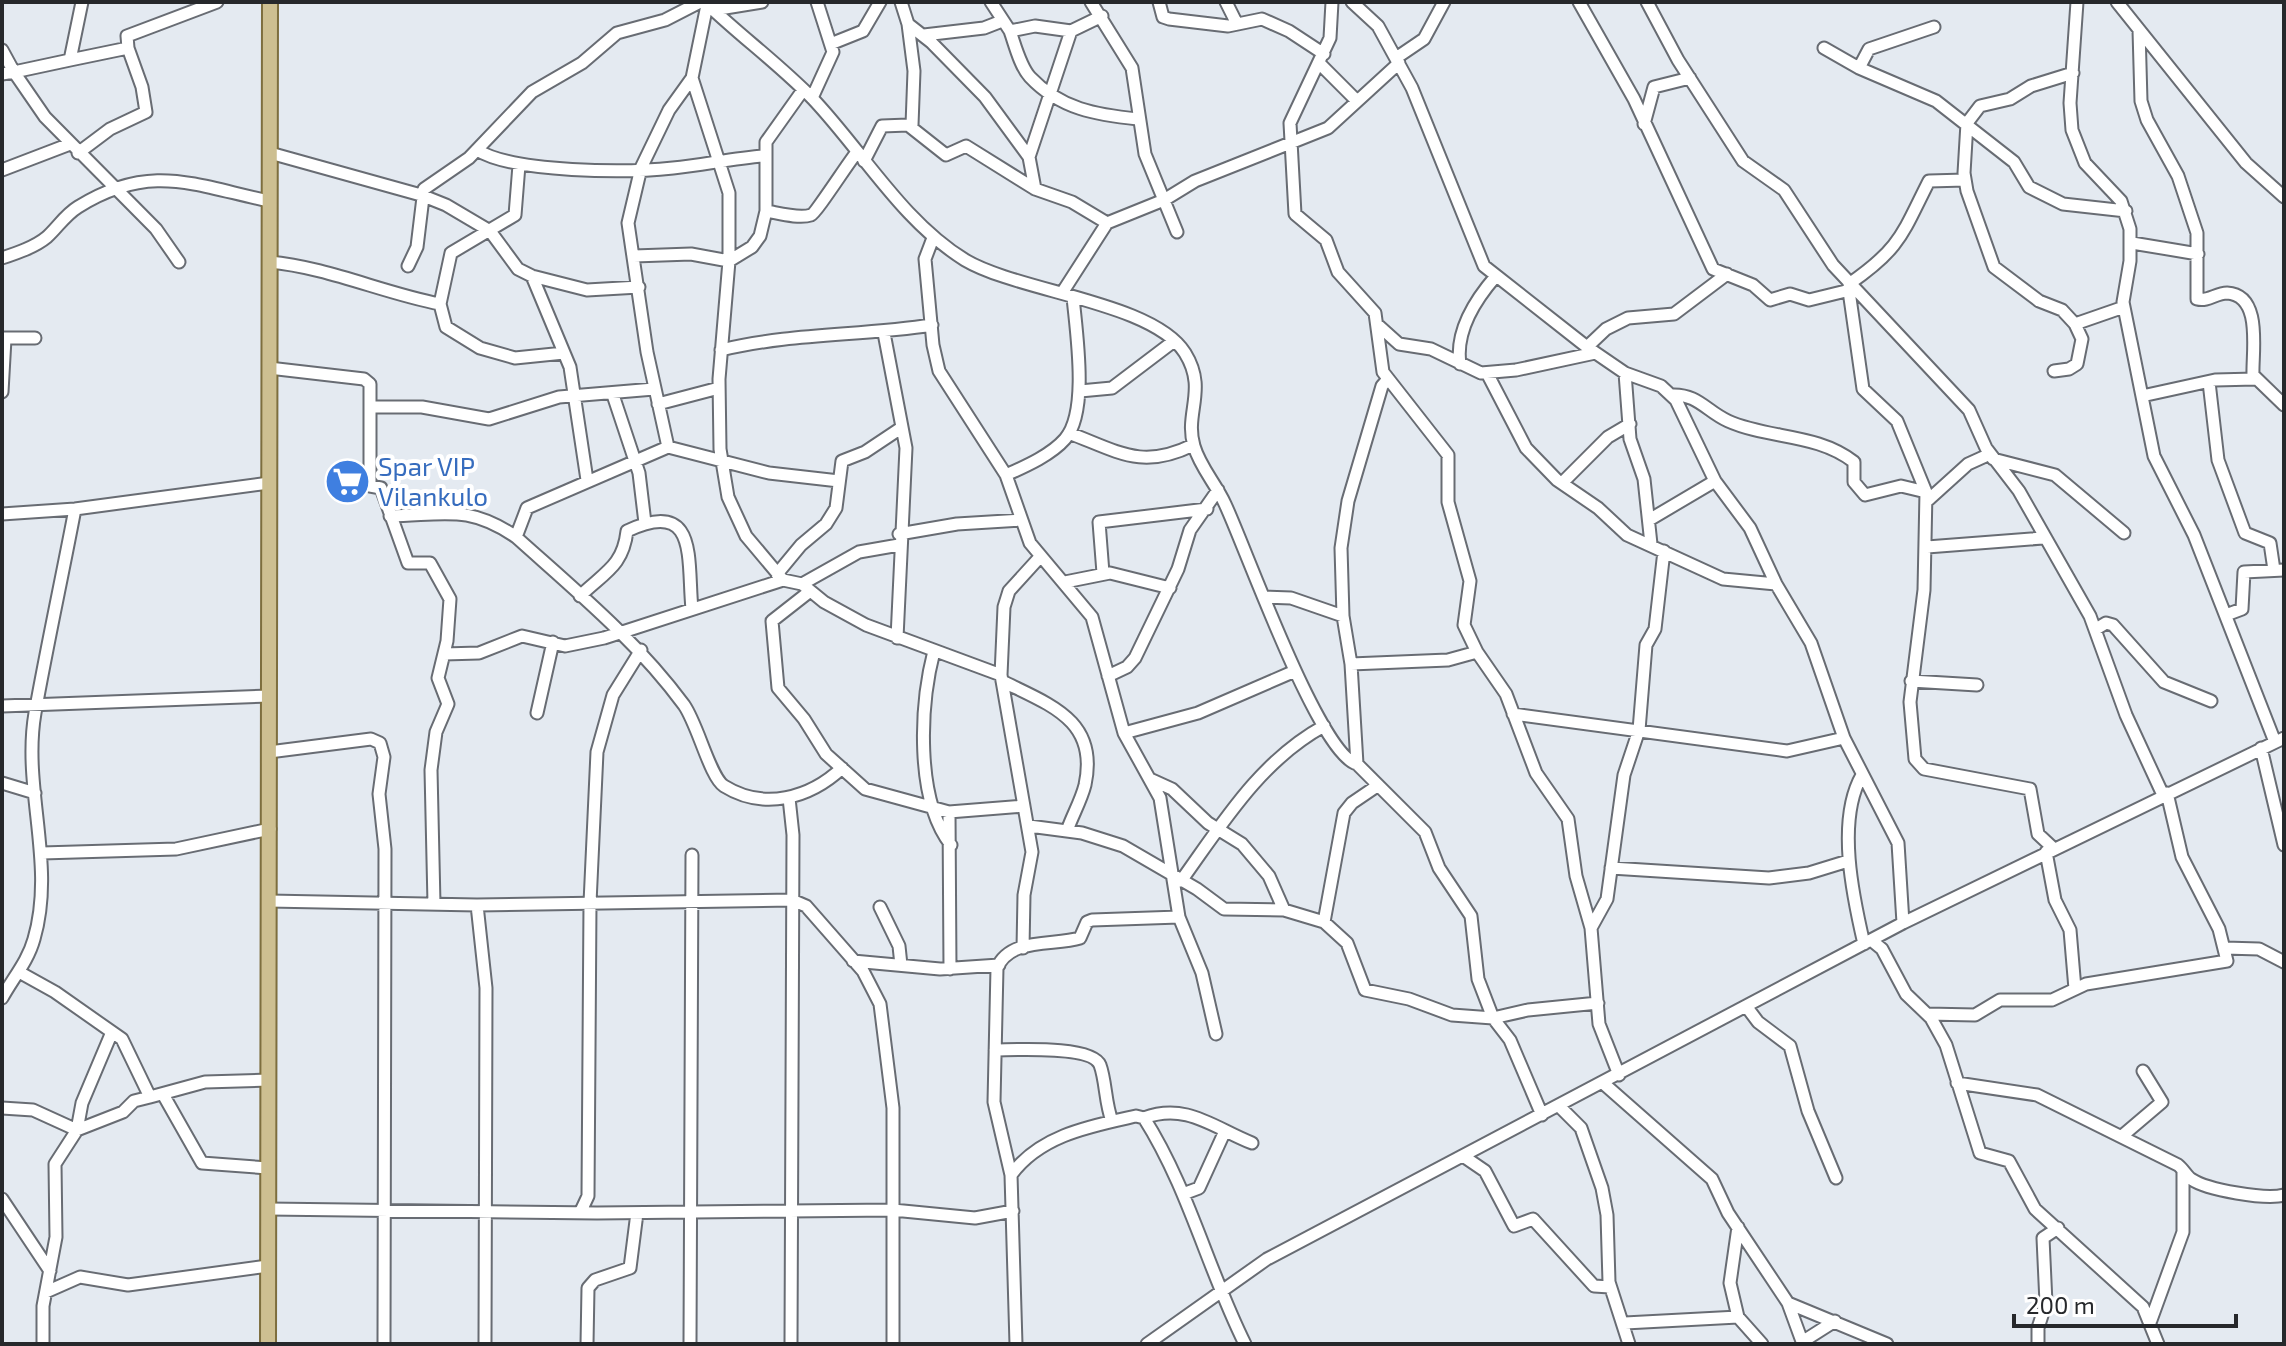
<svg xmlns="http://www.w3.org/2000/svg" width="2286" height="1346" font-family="'Exo 2',sans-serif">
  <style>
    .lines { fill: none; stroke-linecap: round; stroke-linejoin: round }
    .minor-casing { stroke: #686c73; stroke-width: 15 }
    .major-casing { stroke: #7d6e3e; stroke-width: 18 }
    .minor { stroke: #fff; stroke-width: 11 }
    .major { stroke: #cdbf91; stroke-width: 14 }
    .labels { text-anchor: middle; stroke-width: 8; stroke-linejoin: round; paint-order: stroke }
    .shop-label { font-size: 26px; fill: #366cbe; stroke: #fff; text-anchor: start }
  </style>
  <rect width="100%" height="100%" fill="#e4eaf1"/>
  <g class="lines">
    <defs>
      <path id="minor" d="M82 2 70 60 14 72 45 117 156 229 179 262
        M705 2C739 35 779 64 813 99 863 152 902 221 965 260 1019 292 1153 302 1185 353 1208 390 1184 413 1194 446 1200 467 1216 484 1225 504 1245 546 1319 755 1357 764L1425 832 1439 868 1471 916 1478 979 1493 1018 1528 1010 1598 1003
        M901 2 908 24 931 42 985 97 1029 157 1035 189 1072 202 1107 223 1164 200 1195 181 1328 128 1399 63
        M991 2 1010 31 1035 26 1071 31 1102 16
        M1091 2 1132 68 1145 154 1177 232
        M1159 2 1163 17 1169 19 1228 26 1262 19 1289 31 1324 54
        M1226 2 1237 24
        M1332 2 1330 38 1290 123 1295 214 1326 240 1338 272 1375 313 1383 372 1448 455V502L1470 581 1464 625 1477 652 1506 694 1536 773 1568 819 1576 876 1591 928 1599 1024 1619 1075
        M1352 2 1378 26 1412 88 1484 266 1587 347 1625 373 1661 386 1676 400 1715 481 1750 528 1776 584 1811 643 1844 738 1898 843 1903 923
        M1579 2 1634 99 1713 269 1753 285 1770 300 1790 294 1809 300 1854 289
        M1647 2 1678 60 1743 161 1784 190 1833 265 1969 410 1986 448 2019 491 2090 616 2126 715 2163 795
        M2077 2 2070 103 2072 130 2085 163 2121 201 2130 229V261L2123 302 2154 456 2194 535 2275 742
        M2117 2 2246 163 2284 197
        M707 5 692 78 729 193V261L719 379 720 449 728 497 746 536 783 580
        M713 10 762 2
        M908 24 914 71 912 125
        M2139 30 2141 101 2147 120 2178 176 2197 233V299C2208 302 2216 293 2227 293 2263 295 2252 352 2253 375L2284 405
        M1010 31C1015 45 1020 66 1030 77 1060 109 1097 115 1138 119
        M924 35 984 28 1002 21
        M833 43 863 31 880 2
        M1824 48 1859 68 1936 101 2014 162 2029 187 2063 204 2126 211
        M2 50 14 72 2 74
        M1396 58 1424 39 1444 2
        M70 60 128 48 127 36 217 2
        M1319 63 1356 100
        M1859 68 1869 49 1934 27
        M812 98 833 52 817 2
        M1644 124 1654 87 1690 78
        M477 150C514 173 628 173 673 168 704 165 734 158 765 156
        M78 153 110 129 146 112 142 87 128 48
        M270 153 421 195 446 205 490 231 518 269 532 276 587 290 639 287
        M1029 157 1071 31
        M864 161 882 126 908 125 946 155 966 146 1035 189
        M519 165 515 215 451 253 440 304 446 327 480 348 515 358 564 353
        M2 170 70 144
        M766 211C778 213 799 219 811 215 816 213 848 163 857 152
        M933 238 925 259 933 345 939 371 1006 475 1030 543 1092 617 1124 733 1160 798 1179 917 1202 973 1216 1034
        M2132 243 2198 254
        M634 256 691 254 729 261 752 247 760 236 766 211V142L803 90
        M2 258C17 253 35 247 47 237 58 227 65 215 78 207 150 162 193 185 269 201
        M269 262C327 267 383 293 440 304
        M408 266 417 247 424 189 469 158 532 92 582 63 617 33 665 20 700 2
        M532 276 570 367 587 480
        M1849 284C1901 248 1902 234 1929 181L1965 180
        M1849 291 1863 389 1897 421 1926 492 1924 590 1910 702 1915 759 1924 769 2030 789 2038 834 2053 848
        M1062 293 1107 223
        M2075 324 2124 307
        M1379 326 1399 344 1431 349 1481 373 1516 370 1595 353
        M884 333 906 448 897 638
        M2 338H35
        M1587 347 1606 329 1628 318 1674 314 1727 274
        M721 350C791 333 861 336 932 325
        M1460 364C1455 331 1475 300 1496 276
        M269 368 364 379 370 384V486L381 488 408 563H430L450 599 447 641 438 678 448 704 436 732 431 770 434 904
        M2054 371 2069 369 2077 364 2082 339 2075 324 2062 310 2039 301 1994 267 1967 191 1964 173 1967 123 1980 106 2010 99 2031 86 2073 73
        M1487 373 1526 448 1557 480 1598 508 1627 535 1723 579 1776 584
        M1625 373 1630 439 1644 479 1651 544
        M2209 382 2218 460 2245 533 2270 543 2274 570
        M1080 391 1112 388 1174 341
        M2 392 5 339
        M613 395 639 473 645 523
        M1672 395C1698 394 1706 411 1728 421 1768 439 1817 433 1854 462V482L1865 495 1901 486 1926 492
        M2142 396 2215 380 2255 379
        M658 404 719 388
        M371 407H422L489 419 559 397 654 389
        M1069 433C1119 452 1142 470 1193 445
        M668 447 647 352 628 223 641 168 669 110 692 78
        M1993 459 2055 475 2124 533
        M1006 475C1026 466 1051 455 1065 439 1089 412 1076 331 1073 297
        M1562 483 1608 437 1630 424
        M1926 502 1968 464 1990 454
        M2 514 75 509 269 483
        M390 516C444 515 468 504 516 537 575 590 637 641 684 705 698 725 710 777 724 786 764 811 810 798 842 768
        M1649 520 1715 481
        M899 534 957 524 1021 520
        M516 537 527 508 668 447 769 473 839 481
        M1927 547 2043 538
        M1103 573 1099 522 1207 509
        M777 574 801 545 826 524 836 508 842 461 865 452 901 428
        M1065 582 1110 573 1170 588
        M802 584 859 552 899 545
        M809 592 772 621 778 688 804 719 826 754 865 789 949 812 1024 806
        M580 596C605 572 623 566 627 531 699 497 687 560 692 609
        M1266 597 1291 598 1343 616 1351 664 1357 764
        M2226 615 2242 609 2244 572 2284 570
        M1343 616 1341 548 1348 501 1382 386 1388 379
        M2096 629 2106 623 2113 625 2164 682 2211 701
        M934 651C920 705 915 799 951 845
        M444 654 479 653 522 636 565 646 604 638 783 580 802 584 824 602 866 625 1001 675
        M1351 664 1448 660 1477 652
        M1108 676 1127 667 1135 658 1178 569 1190 530 1218 490
        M1002 681C1050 705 1099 720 1085 785 1081 801 1072 816 1067 831
        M1911 681 1977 685
        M2 706 269 696
        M537 713 553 642
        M1513 714 1787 751 1844 738
        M1124 733 1198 713 1295 671
        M2261 748 2284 845
        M269 752 371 739 380 743 384 757 379 794 385 849 384 1344
        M1862 775C1836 820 1853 897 1864 944
        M1150 779 1172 789 1208 823 1242 844 1269 876 1284 910
        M2 783 35 793
        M789 798 793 835 791 1344
        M949 812 950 969
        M1029 826 1082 833 1123 846 1197 889 1224 909 1284 910 1324 922 1347 943 1365 990 1409 999 1452 1015 1493 1018 1510 1040 1542 1115
        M2046 852 2055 900 2070 930 2075 989
        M42 853 176 849 270 829
        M1611 868 1769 878 1809 873 1848 861
        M1181 881C1222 824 1260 761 1324 726
        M269 901 477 905 486 988 485 1344
        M477 905 792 900 806 906 863 971 880 1004 893 1108V1344
        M880 907 899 946 901 965
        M1324 922 1344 813 1352 803 1377 786
        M1591 928 1607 899 1624 775 1639 730 1646 645 1655 629 1664 551
        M1871 940 1882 949 1906 994 1931 1018 1946 1045 1980 1153 2009 1161 2035 1209 2143 1307 2158 1344
        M1023 948 1024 895 1032 852 1001 675 1004 607 1009 591 1039 558
        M2225 948 2259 949 2284 962
        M853 961 940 969 999 965
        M19 972 55 992 122 1039 150 1097 205 1082 268 1080
        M2 998C13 978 28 961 34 939 56 864 22 788 35 713 47 646 62 577 75 509
        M1746 1006 1758 1022 1790 1046 1808 1111 1836 1178
        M1927 1014 1975 1015 2000 1000H2052L2086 984 2227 961 2219 929 2182 857 2167 793
        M995 1050C1014 1050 1092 1045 1100 1065 1106 1081 1105 1103 1112 1121
        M1603 1083 1712 1179 1728 1213 1788 1303 1803 1344
        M1957 1083 2037 1095 2178 1165C2183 1169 2187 1176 2191 1179 2207 1190 2266 1200 2284 1195
        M164 1096 202 1163 268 1168
        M1559 1106 1581 1128 1602 1188 1607 1215 1609 1282 1629 1344
        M2 1108 33 1110 77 1130 82 1103 112 1032
        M1144 1118C1186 1102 1214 1128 1252 1143
        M2122 1136 2162 1102 2143 1071
        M1463 1156 1485 1171 1514 1226 1533 1219 1594 1286 1610 1287
        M1011 1175C1040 1135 1091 1126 1136 1116L1144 1118C1188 1187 1208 1270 1245 1344
        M1183 1194 1199 1188 1225 1131
        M2 1199 50 1271
        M268 1209 597 1213 893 1210 975 1218 1013 1211
        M580 1213 588 1196 590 903 597 752 613 695 641 650
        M46 1292 80 1277 128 1285 268 1266
        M1788 1303 1887 1344
        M1738 1317 1730 1283 1738 1227
        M2151 1320 2183 1232V1171
        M1625 1323 1738 1317 1762 1344
        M1802 1342 1835 1321
        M43 1344V1306L56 1237 55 1164 77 1130 123 1112 134 1101 150 1097
        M587 1344 588 1288 595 1280 630 1268 637 1213
        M690 1344 692 855
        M1016 1344 1011 1175 994 1102 997 968C1010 937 1054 946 1080 938L1087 922 1092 920 1179 917
        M1147 1344 1267 1259 1903 923 2284 738
        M2038 1344V1328L2046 1303 2043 1238 2058 1228"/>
      <path id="major" d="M268 1344 270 2"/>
    </defs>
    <use href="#minor" class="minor-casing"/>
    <use href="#major" class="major-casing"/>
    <use href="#minor" class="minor"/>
    <use href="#major" class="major"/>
  </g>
  <defs>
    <symbol id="supermarket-disc" viewBox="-11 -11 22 22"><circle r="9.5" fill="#3f7fe0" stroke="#fff"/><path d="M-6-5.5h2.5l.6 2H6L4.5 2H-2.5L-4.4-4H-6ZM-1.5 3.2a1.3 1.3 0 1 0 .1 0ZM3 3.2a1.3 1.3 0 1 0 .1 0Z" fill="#fff"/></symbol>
  </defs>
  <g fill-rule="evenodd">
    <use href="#supermarket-disc" x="322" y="456" width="51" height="51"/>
  </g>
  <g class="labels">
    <g class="shop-label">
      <text x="378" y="476">Spar VIP<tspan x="378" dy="30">Vilankulo</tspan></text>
    </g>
  </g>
  <rect width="2286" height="1346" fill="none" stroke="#26282b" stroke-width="8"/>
  <path d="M2014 1314v12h222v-12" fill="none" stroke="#26282b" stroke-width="4"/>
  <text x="2026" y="1314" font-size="24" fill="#26282b" stroke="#ffffff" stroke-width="6" paint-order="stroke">200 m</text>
</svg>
